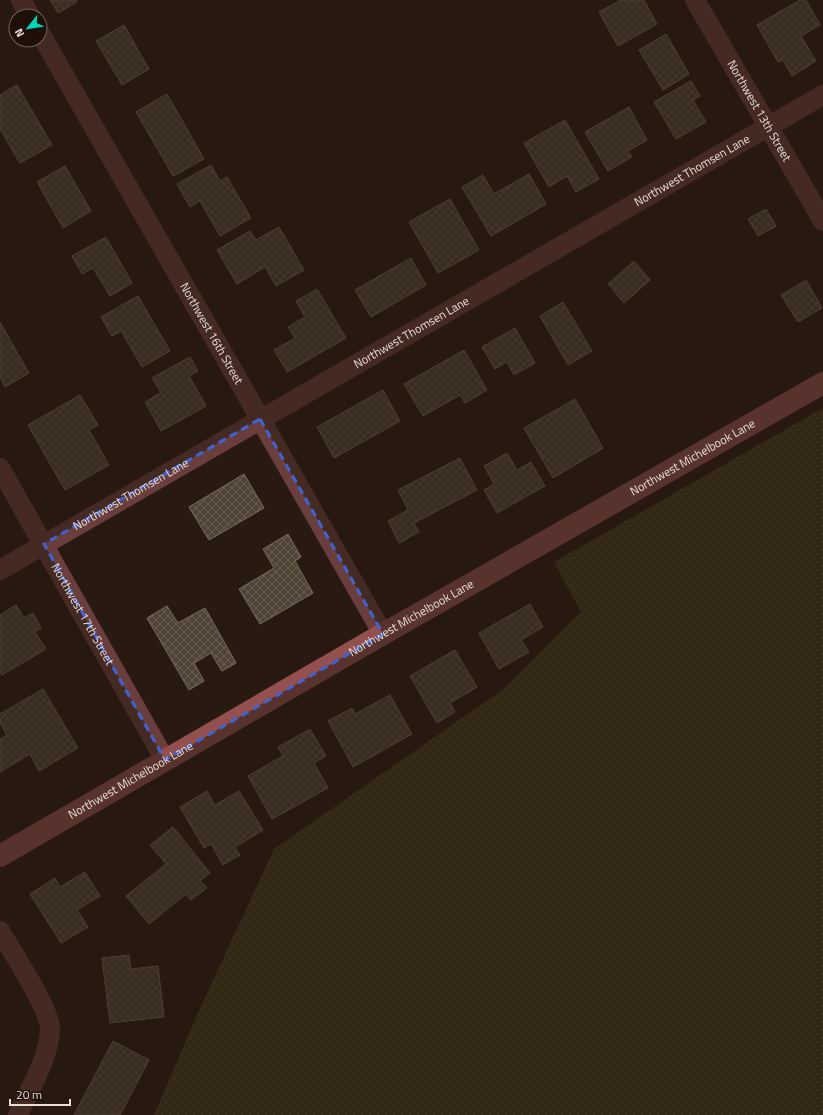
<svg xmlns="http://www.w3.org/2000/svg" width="823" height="1115" font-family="'Titillium Web',sans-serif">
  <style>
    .grass { fill: url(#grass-dots) }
    .building { fill: url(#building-cross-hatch); stroke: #796c5d }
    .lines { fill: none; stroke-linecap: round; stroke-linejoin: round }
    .street { stroke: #693e3d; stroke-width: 20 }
    .secondary { stroke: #93504f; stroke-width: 22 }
    .marked { fill: none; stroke: #3c64d8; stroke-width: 3; stroke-dasharray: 8 5; stroke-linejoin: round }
    .labels { text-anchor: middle; stroke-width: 3.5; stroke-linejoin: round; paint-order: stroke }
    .street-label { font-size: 12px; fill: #e9ded8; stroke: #1e1009 }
  </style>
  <defs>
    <pattern id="grass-dots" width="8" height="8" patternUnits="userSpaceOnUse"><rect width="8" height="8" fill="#413b1b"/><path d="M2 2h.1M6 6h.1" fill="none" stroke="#5c573b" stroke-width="1.8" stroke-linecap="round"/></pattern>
    <pattern id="building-cross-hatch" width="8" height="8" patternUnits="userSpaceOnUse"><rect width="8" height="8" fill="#4f4435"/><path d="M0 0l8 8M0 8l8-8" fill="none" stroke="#685f52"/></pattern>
  </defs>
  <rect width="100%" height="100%" fill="#281911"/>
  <path class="grass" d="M823 408V1115H154L197 1015 274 849 505 688 581 612 554 562Z"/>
  <path class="building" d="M50 0H76L77 2 58 13Z
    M621 0H644L657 24 618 46 599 12Z
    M800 0H806L820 25 801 36 816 61 792 76 783 60 778 62 757 25Z
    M124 25 149 69 122 85 96 41Z
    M666 34 689 74 663 90 639 50Z
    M691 81 700 96 693 100 706 122 676 139 654 102Z
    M17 85 52 145 20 163 0 129V95Z
    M167 94 204 159 173 176 136 112Z
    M629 107 647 140 628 151 632 157 608 171 585 132Z
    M565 120 599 179 576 192 567 176 549 187 524 143Z
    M211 165 220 181 227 177 251 218 220 236 200 201 190 207 177 184Z
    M65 166 91 211 63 228 37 182Z
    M529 174 546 204 491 236 462 187 483 175 494 194Z
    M450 199 479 250 438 273 409 222Z
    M766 209 776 226 758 236 748 219Z
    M279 227 304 270 276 286 265 267 237 284 217 250 250 231 256 240Z
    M106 237 132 283 110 296 93 268 82 274 72 256Z
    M411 258 426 285 371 317 355 290Z
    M634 261 650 280 624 303 608 284Z
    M806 280 822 308 798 322 781 295Z
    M317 289 346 338 287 372 274 350 295 338 288 327 305 317 296 301Z
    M138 296 170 351 142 367 121 331 112 336 101 317Z
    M563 302 592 351 568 365 540 316Z
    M0 322 29 373 5 387 0 377Z
    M515 328 535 363 514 375 507 362 495 369 482 347Z
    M464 350 487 390 465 403 460 395 423 416 404 384Z
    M190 357 198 371 189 376 206 406 161 431 145 402 161 393 152 378Z
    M383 390 400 421 334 458 317 427Z
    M80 395 98 425 89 430 109 465 65 490 28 425Z
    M575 399 603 448 553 478 524 428Z
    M507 453 517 470 531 462 545 486 497 513 484 490 494 484 484 466Z
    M460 458 477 490 414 523 419 532 399 543 388 521 408 510 398 490Z
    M244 474 264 508 209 540 189 507Z
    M288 534 301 557 295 561 313 593 260 624 239 589 274 568 263 549Z
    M530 604 543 627 521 640 529 652 499 669 479 633Z
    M16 605 24 618 33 613 41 628 35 632 46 649 2 675 0 672V615Z
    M167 606 178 623 205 608 236 663 222 671 211 653 194 663 204 681 189 690 147 618Z
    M455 650 477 687 450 703 455 712 437 723 410 676Z
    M43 689 78 748 39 771 30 754 0 772V739L7 735 0 723V714Z
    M390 695 412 734 353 767 328 721 352 708 355 714Z
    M310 729 326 756 314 763 328 788 272 819 248 776 283 756 278 747Z
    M207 791 215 805 239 791 263 830 235 847 240 855 223 865 211 844 204 848 180 807Z
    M173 827 210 873 200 881 207 888 191 900 186 894 149 924 126 896 166 864 150 845Z
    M85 872 100 896 77 910 88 927 61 943 30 894 55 878 60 887Z
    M129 955 131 969 158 966 164 1017 110 1023 102 958Z
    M113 1041 149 1060 120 1115H74Z"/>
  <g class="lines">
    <g class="street">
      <path d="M21 0 30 16"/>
      <path id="s1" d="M695 0 823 221"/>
      <path id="s2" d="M40 33 383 634"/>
      <path id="s3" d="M0 468 165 760"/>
      <path id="s4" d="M0 570 823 95"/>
      <path d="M0 931C12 952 50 1008 50 1029 50 1055 29 1091 18 1115"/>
    </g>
    <path class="secondary" id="s5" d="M0 856 383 634 823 383"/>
  </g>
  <path d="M0 0H823V1115H0ZM260 419 383 634 165 760 44 544Z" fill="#281911" fill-opacity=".55" fill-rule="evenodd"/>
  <path class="marked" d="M260 419 383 634 165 760 44 544Z"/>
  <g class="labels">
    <g class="street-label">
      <text dy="4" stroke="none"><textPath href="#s1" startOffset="128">Northwest 13th Street</textPath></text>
      <text dy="4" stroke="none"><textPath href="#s4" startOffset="799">Northwest Thomsen Lane</textPath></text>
      <text dy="4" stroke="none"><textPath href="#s4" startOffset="475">Northwest Thomsen Lane</textPath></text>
      <text dy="4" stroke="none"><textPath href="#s2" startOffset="346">Northwest 16th Street</textPath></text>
      <text dy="4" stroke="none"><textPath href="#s5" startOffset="799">Northwest Michelbook Lane</textPath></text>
      <text dy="4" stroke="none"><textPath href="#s4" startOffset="151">Northwest Thomsen Lane</textPath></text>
      <text dy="4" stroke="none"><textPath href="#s3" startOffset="168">Northwest 17th Street</textPath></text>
      <text dy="4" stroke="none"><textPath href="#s5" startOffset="475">Northwest Michelbook Lane</textPath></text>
      <text dy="4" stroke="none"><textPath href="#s5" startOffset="151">Northwest Michelbook Lane</textPath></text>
    </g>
  </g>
  <g transform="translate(28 28) rotate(240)"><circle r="19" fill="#1e1009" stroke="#6f625c"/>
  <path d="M0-3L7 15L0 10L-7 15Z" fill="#02d5b6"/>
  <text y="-6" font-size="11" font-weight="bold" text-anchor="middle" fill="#e9ded8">N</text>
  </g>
  <path d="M10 1099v6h60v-6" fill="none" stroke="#e9ded8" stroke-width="2"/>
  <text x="16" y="1099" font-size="12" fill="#e9ded8" stroke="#1e1009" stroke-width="3" paint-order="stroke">20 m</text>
</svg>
